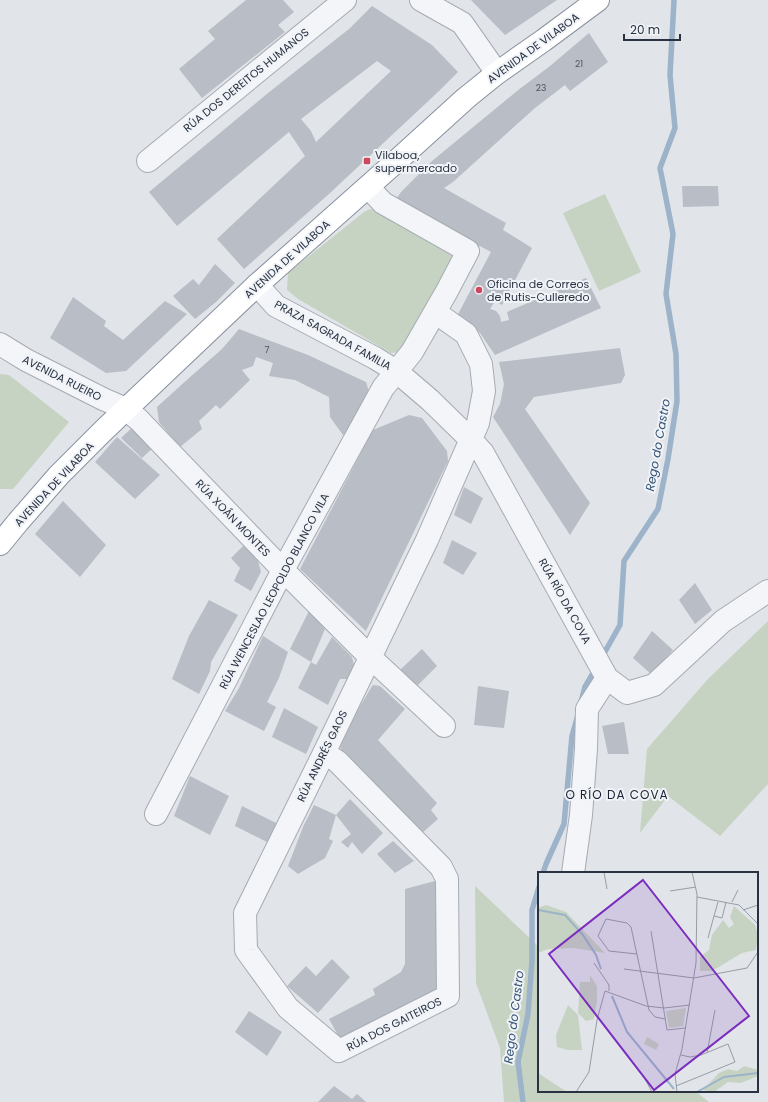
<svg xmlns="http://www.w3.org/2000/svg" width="768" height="1102" font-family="Poppins,sans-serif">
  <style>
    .green { fill: #c7d3c2 }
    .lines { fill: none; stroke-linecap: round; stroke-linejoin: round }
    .stream { stroke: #9cb3c9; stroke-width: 5.5 }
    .building { fill: #b8bdc6; fill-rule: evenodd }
    .minor-casing { stroke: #a6abb3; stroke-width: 24 }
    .highway-casing { stroke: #8892a0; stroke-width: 24 }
    .minor { stroke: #f3f5f8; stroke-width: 22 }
    .highway { stroke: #fff; stroke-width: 22 }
    .poi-dot { fill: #cd475e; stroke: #f0f3f7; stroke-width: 1.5 }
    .labels { text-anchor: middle; stroke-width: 4; stroke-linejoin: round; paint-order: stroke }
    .number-label { font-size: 9px; fill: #4d5562 }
    .street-label { font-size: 11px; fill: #293241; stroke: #f0f3f7 }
    .poi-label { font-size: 11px; fill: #293241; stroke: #f0f3f7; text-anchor: start }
    .water-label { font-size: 12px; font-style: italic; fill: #345274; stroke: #f0f3f7 }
    .neighbourhood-label { font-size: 12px; letter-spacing: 1px; fill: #1b2332; stroke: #f0f3f7 }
    .inset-river { fill: none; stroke: #9cb3c9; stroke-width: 2 }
    .inset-road { fill: none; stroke: #979da6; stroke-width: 1 }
    .view { fill: #7b2cbf; fill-opacity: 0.15; stroke: #7b2cbf; stroke-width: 2 }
    .inset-edge { fill: none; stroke: #293241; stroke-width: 2 }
  </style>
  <rect width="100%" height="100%" fill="#e1e4e9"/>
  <path class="green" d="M605 194 641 272 599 291 563 213Z
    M370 209 379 210 453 255 456 261 400 352 391 353 298 299 287 290 288 273 364 212Z
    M0 374 9 375 69 422 13 489H0Z
    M768 621V784L720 836 668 796 640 833 647 749 707 680Z
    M475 886 539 947V1091H695L709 1102H504L500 1048 476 983Z"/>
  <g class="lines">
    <path class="stream" d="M602 657 620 625 624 561 658 509 668 459 677 401 676 354 666 294 673 234 660 168 675 128 670 75 674 0
      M581 702 585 687 596 668
      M543 873 546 864 564 824 572 736 578 715
      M523 1102 518 1062 528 1014 532 960V910L539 887"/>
  </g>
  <path class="building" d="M246 0H283L294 12 278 25 285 32 202 98 179 69 215 39 208 31Z
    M471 0H557L505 35Z
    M372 6 432 45 458 72 439 91 330 193 244 269 217 239 305 156 289 132 177 226 149 192 268 93 349 29ZM377 61 391 71 316 142 311 131 301 119Z
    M589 33 608 62 570 91 565 85 535 108 453 182 444 188 506 223 503 230 532 248 502 305 495 301 490 309 496 311 500 316 501 322 509 320 507 312 586 278 601 308 495 355 480 333 457 316 491 252 395 200 402 191 432 161 517 91 550 66Z
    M682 186H718L719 206 683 207Z
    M215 264 235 283 216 302 195 319 173 296 193 279 199 285Z
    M73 297 106 321 104 326 123 340 165 301 187 314 126 371 106 373 50 338Z
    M239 329 308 355 366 382 369 392 352 426 343 435 330 417 329 397 295 380 269 376 273 363 256 357 253 366 242 370 250 380 220 409 216 405 199 421 202 429 180 447 159 422 157 407 189 378 222 349Z
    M620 348 625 375 621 383 534 397 525 409 590 503 570 535 493 417 500 404 504 384 499 362Z
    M409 415 422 418 447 451 448 461 366 631 300 569 373 430Z
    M135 425 156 445 142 458 121 438Z
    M117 437 160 475 135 499 95 462Z
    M464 487 483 498 471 524 454 515Z
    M63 501 106 545 80 577 35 534Z
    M452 540 477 553 463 575 443 563Z
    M245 544 257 557 261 572 251 591 234 581 240 568 231 558Z
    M695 583 712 610 695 624 679 600Z
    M209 600 238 615 211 662 210 671 199 694 172 679 189 636Z
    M309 611 325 629 311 662 290 649Z
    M652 631 673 650 651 674 633 658Z
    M263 636 288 652 279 678 267 702 276 707 264 731 225 711 239 688Z
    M332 637 352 657 354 665 348 679H340L328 705 298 688 311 662 316 665Z
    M422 649 437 666 416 687 399 671Z
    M373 685 380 686 405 709 378 740 437 803 431 810 438 819 422 833 345 755 340 747 355 715 369 691Z
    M478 686 509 691 504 728 474 725Z
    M284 708 318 727 306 754 272 737Z
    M624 722 629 754H608L602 726Z
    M190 776 229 796 210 835 174 816Z
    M350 799 383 833 362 854 352 842 348 848 341 842 351 834 336 815Z
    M314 805 336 815 329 839 333 841 325 858 298 874 288 866 303 827Z
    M242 806 278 824 271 844 235 826Z
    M393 841 414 861 395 873 377 854Z
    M435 881 438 989 340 1039 329 1019 375 995 373 989 401 972 405 964V889Z
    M332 959 350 977 318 1013 287 986 306 966 316 976Z
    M249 1011 282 1032 267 1056 235 1032Z
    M334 1086 352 1099 357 1094 366 1102H318Z"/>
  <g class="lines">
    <defs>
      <path id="minor" d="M421 0 462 23 497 73
        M148 161 345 0
        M257 285 276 306 375 358 396 371 430 400 471 440 483 453 607 678 627 693 654 685 723 621 768 591
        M0 344 26 360 103 399 126 409 139 420 283 570 370 657 444 726
        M324 753 337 761 441 867 447 879 448 996 339 1051 288 1008 246 950 245 913 324 753 427 540 478 423 484 391 481 364 466 334 435 312
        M156 814 283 570 383 388 412 352 447 291 468 251 383 203 368 187
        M573 873 581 815 586 749 587 709 607 678"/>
      <path id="highway" d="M0 544 18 522 59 475 104 430 257 285 390 167 466 98 497 73 544 40 598 0"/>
    </defs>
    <use href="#minor" class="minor-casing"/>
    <use href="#highway" class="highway-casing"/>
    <use href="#minor" class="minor"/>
    <use href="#highway" class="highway"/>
  </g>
  <g class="poi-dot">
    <rect x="363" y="157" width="8" height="8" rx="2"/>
    <circle cx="479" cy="290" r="4"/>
  </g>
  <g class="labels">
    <g class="number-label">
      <text x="579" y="67">21</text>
      <text x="541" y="91">23</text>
      <text x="267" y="353">7</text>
    </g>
    <g class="street-label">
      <text transform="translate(533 48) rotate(-36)" y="4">AVENIDA DE VILABOA</text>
      <text transform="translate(246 80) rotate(-39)" y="4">RÚA DOS DEREITOS HUMANOS</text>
      <text transform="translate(287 259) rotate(-42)" y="4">AVENIDA DE VILABOA</text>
      <text transform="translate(333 335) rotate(29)" y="4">PRAZA SAGRADA FAMILIA</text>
      <text transform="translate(62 378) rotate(27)" y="4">AVENIDA RUEIRO</text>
      <text transform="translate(54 484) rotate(-47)" y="4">AVENIDA DE VILABOA</text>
      <text transform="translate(233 518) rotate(46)" y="4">RÚA XOÁN MONTES</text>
      <text transform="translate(274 591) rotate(-62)" y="4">RÚA WENCESLAO LEOPOLDO BLANCO VILA</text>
      <text transform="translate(565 601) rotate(61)" y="4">RÚA RÍO DA COVA</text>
      <text transform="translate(322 756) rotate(-64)" y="4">RÚA ANDRÉS GAOS</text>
      <text transform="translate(394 1024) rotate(-27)" y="4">RÚA DOS GAITEIROS</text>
    </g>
    <g class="poi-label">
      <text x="375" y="159">Vilaboa,<tspan x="375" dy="13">supermercado</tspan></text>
      <text x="487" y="288">Oficina de Correos<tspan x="487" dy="13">de Rutis-Culleredo</tspan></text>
    </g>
    <g class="water-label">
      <text transform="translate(658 445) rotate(-80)" y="4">Rego do Castro</text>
      <text transform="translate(514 1017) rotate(-83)" y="4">Rego do Castro</text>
    </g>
    <g class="neighbourhood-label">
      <text x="617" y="799">O RÍO DA COVA</text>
    </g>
  </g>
  <g transform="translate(538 872)">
    <rect width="220" height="220" fill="#e1e4e9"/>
    <path d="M8 33 28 40 67 81 36 76 10 77 0 81V36ZM196 34 217 53 220 63 218 78 204 81 174 99H162V85L171 78 174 63 185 48 191 56 196 52 192 45ZM52 103 59 114V128L56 147 48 149 40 141 41 124 42 110H52ZM30 133 40 143 44 178H30L19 175 18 163ZM148 136 145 154 131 156 128 139ZM109 165 121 172 118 178 106 172ZM206 194 220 198V204L203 211 190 210 176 220 165 218 181 201 190 197 199 199ZM0 201 29 220H0Z" fill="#c7d3c2"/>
    <path class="inset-river" d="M0 38 27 43 45 63 58 83 63 97M74 124 89 160 136 217M159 220 186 205 220 201"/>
    <path class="inset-road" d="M66 0 69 17M132 19 158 15M159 25 201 33 220 52M180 30 176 44 184 46 188 30M194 30 200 18M205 38 220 33M113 59 129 158 147 156M170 66 176 44M99 82 71 79 60 64 68 47 89 51 93 55 111 138 117 145 127 147M56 91 71 113V119M86 97 156 106 209 96 220 80M169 181 177 138M107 207 114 220M138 214 197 190 190 172 163 183 152 185 143 183M38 220 51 200 59 148 67 119 108 134 126 136 152 133M139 220 137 202 144 177 158 91 159 22 154 0"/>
    <path class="view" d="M105 8 211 144 116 218 11 82Z"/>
    <rect width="220" height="220" class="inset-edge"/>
  </g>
  <path d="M624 34v6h56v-6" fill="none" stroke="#293241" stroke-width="2"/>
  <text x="630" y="34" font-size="12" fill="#293241" stroke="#f0f3f7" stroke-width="3" paint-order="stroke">20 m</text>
</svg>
